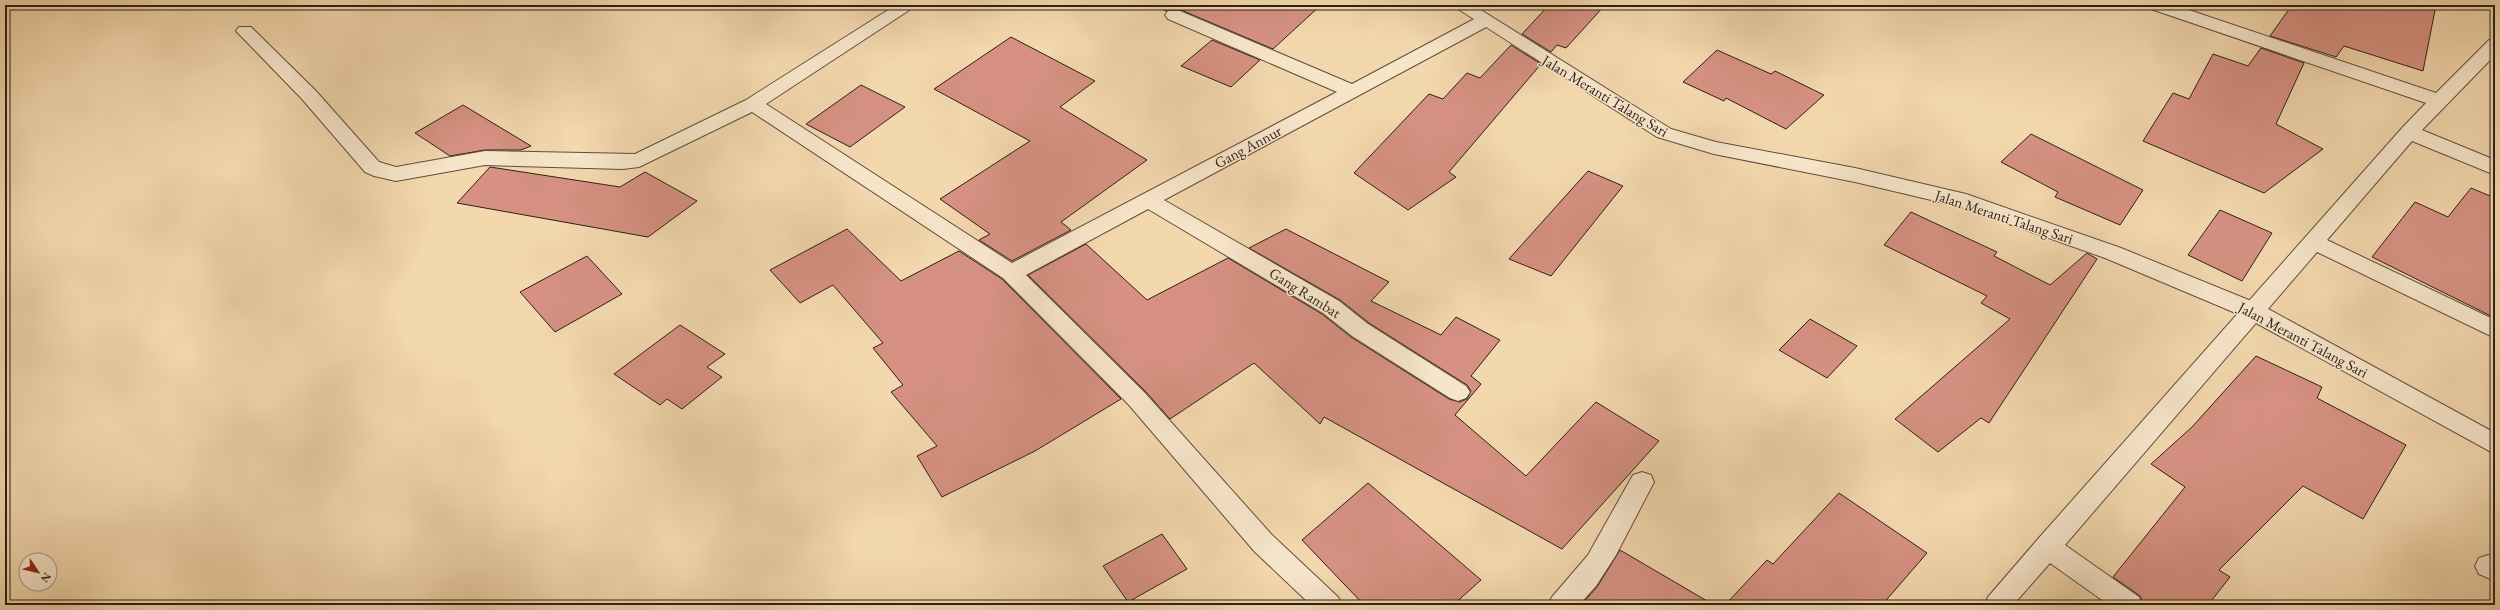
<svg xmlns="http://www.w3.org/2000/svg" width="2500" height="610" font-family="'EB Garamond',serif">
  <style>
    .building { fill: #d69182; stroke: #2e2017 }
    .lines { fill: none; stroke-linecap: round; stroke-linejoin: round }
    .minor-casing { stroke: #5f4e3c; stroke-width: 2 }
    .tertiary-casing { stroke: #5f4e3c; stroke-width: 2 }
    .minor { fill: #f7e5ca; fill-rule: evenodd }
    .tertiary { fill: #f7e5ca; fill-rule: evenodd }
    .labels { text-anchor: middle; stroke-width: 3; stroke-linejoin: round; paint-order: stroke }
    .street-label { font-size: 15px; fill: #2e2017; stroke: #f7e5ca }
  </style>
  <rect width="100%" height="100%" fill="#f3d7ad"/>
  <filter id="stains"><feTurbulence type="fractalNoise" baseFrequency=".005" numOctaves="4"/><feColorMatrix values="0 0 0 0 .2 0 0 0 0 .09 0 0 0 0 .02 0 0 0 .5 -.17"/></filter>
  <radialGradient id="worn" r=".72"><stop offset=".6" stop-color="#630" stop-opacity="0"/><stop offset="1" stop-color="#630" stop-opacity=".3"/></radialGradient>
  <path class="building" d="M1153 5H1321L1273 49 1181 10 1166 11Z
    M1549 5H1605L1566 48 1557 45 1551 52 1522 34Z
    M2292 5H2436L2423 71 2344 46 2336 57 2270 36Z
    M1011 37 1095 81 1060 107 1147 160 1061 222 1071 230 1012 261 979 240 990 234 940 199 1030 141 934 89Z
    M1212 40 1260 60 1231 87 1181 66Z
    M1511 45 1541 64 1449 172 1456 177 1408 210 1354 173 1429 94 1443 99 1467 73 1480 78Z
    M2261 48 2304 63 2276 124 2323 149 2264 193 2143 141 2173 93 2189 99 2213 54 2248 66Z
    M1717 50 1771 74 1775 71 1824 95 1786 129 1726 98 1724 101 1683 82Z
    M861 85 905 107 850 147 806 124Z
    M463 105 531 146 521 150H485L450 156 415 133Z
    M2031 134 2143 190 2120 225 2055 197 2058 192 2001 162Z
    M490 167 620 187 645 172 697 201 648 237 457 203Z
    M1588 171 1623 186 1551 276 1509 259Z
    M2471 188 2495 198V318L2372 257 2415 202 2448 217Z
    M2220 210 2272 233 2242 281 2188 255Z
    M1911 212 1997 252 1994 256 2050 285 2087 253 2097 259 1989 423 1981 418 1938 452 1895 419 2010 319 1981 303 1987 296 1884 245Z
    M847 229 901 281 959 251 1002 279 1121 399 1035 451 942 497 917 456 937 446 891 392 903 385 873 348 883 343 833 285 800 303 770 270Z
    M1286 229 1389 282 1371 301 1441 335 1456 317 1500 340 1471 376 1481 384 1455 415 1526 476 1596 402 1659 441 1562 549 1324 417 1320 424 1254 363 1170 419 1146 392 1028 275 1086 244 1147 300 1228 258 1322 314 1351 337 1449 399 1459 402 1467 399 1471 391 1467 385 1369 323 1340 300 1249 248Z
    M587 256 622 294 555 332 520 292Z
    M1810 319 1857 346 1827 378 1779 350Z
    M680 325 725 354 707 367 722 377 682 409 667 399 660 405 614 374Z
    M2256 356 2322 387 2317 398 2406 445 2363 519 2303 486 2219 570 2230 577 2208 605H2144L2140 596 2113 577 2185 487 2151 464 2192 427Z
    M1368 483 1481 580 1453 605H1364L1302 540Z
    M1839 493 1927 553 1882 605H1725L1767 560 1773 564Z
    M1162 534 1187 569 1128 602 1103 566Z
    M1620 550 1714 605H1581L1597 587Z"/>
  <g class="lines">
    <defs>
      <path id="minor" d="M896 5H917L766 104 1012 263 1337 92 1168 19 1165 15 1168 11H1180L1352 84 1478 17H1490L1493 21 1490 25 1164 200 1339 301 1368 324 1466 386 1470 392 1466 398 1458 401 1450 398 1352 336 1323 313 1148 209 1026 275 1145 393 1272 535 1338 597 1342 605H1311L1254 551 1129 405 1003 278 752 112 639 167 623 169 485 165 396 181 374 176 365 172 302 99 236 31 239 27H251L316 91 379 162 396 167 485 151 635 154 746 100Z
        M2148 5H2174L2436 93 2489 40 2495 39V55L2422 130 2495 160V175L2412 141 2327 240 2495 320V338L2317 252 2065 545 2139 597 2143 605H2109L2050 563 2013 605H1984L1988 597 2038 539 2402 128 2426 103 2151 9Z
        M1642 472 1651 475 1654 482 1616 555 1596 586 1579 605H1548L1552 597 1588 555 1633 475Z
        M2488 555 2495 557V581L2479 574 2475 566 2479 558Z"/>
      <path id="tertiary" d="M1452 5H1473L1671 129 1716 142 1855 168 1966 194 2121 248 2261 305 2495 433V454L2245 317 2105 258 1961 207 1855 182 1714 154 1657 137Z"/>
    </defs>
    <use href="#minor" class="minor-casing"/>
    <use href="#tertiary" class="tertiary-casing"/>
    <use href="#minor" class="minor"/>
    <use href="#tertiary" class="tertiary"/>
  </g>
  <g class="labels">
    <g class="street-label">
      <text transform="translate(1605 96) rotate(31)" y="5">Jalan Meranti Talang Sari</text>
      <text transform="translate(1248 147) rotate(-28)" y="5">Gang Annur</text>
      <text transform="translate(2004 217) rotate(18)" y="5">Jalan Meranti Talang Sari</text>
      <text transform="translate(1305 293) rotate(32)" y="5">Gang Rambat</text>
      <text transform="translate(2303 340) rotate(28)" y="5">Jalan Meranti Talang Sari</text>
    </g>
  </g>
  <rect width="2500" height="610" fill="none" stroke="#f3d7ad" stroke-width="20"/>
  <rect x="6" y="6" width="2488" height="598" fill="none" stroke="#2e2017" stroke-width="2"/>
  <rect x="10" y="10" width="2480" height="590" fill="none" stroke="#2e2017"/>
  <g transform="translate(38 572) rotate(125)"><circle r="19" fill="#f7e5ca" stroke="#a79682"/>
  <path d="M0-3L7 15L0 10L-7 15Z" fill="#8f2418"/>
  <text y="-6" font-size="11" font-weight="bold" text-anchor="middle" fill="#2e2017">N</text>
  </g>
  <rect width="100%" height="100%" filter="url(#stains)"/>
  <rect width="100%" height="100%" fill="url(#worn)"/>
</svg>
